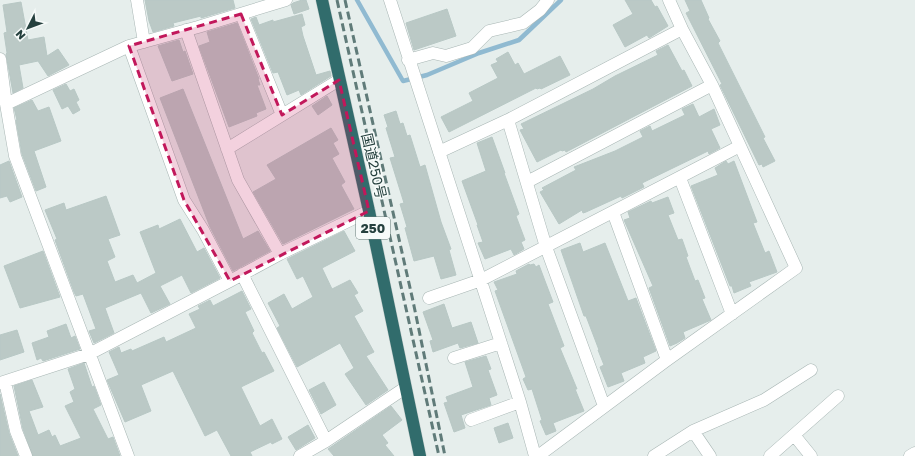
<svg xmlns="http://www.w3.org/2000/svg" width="915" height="456" font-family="'Golos Text','Noto Sans JP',sans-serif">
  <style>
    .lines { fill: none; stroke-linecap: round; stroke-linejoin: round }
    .stream { stroke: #90bad1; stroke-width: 4.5 }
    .building { fill: #bbc9c6; stroke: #b8c8c5 }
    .minor-casing { stroke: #a8b6b4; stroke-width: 13 }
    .highway-casing { stroke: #c2cac9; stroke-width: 13 }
    .minor { stroke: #fff; stroke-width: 12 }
    .highway { stroke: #316c6c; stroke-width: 12 }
    .rail { stroke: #607b79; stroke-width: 3; stroke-dasharray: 8 4; stroke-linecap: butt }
    .marked { fill: #c2185b; fill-opacity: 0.2; stroke: #c2185b; stroke-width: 3; stroke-dasharray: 8 5; stroke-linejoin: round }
    .labels { text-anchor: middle; stroke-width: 3.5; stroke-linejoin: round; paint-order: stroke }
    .shield { fill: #f6faf9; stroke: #647876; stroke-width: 1 }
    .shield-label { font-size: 13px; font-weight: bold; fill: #25403e }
    .street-label { font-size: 14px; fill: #25403e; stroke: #f6faf9 }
  </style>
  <rect width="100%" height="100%" fill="#e6eeec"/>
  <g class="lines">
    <path class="stream" d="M357 0 403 81 427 75 479 53 519 40 561 0"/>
  </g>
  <path class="building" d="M145 0H233L235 8 201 18V16L173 23 174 26 153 32 149 21Z
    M302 0H306L309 9 294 14 291 5 293 3Z
    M625 0H651L655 7 657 6 668 26 649 38 647 35 625 47 613 25 633 14Z
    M685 0H701L709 18 708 19 720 41 718 43 765 137 763 138 775 161 763 167 762 164 759 165 720 85 722 84 686 13 690 11Z
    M21 2 28 40 44 37 47 56 58 49 69 65 48 76 38 61 19 65 23 88 13 93 6 54 7 53 4 33 7 32 3 5Z
    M447 9 456 36 414 50 406 23Z
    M302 14 305 25 301 27 303 36 316 75 330 71 331 76 301 95 299 90 287 95 278 72 273 73 251 19 256 17 259 25 273 20V22Z
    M237 23 259 79H258L260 85H257L266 109 256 113 257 116 229 127 199 46 210 42 207 32Z
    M179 40 183 52 185 51 193 74 172 81 158 46Z
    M668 45 682 71 684 70 692 86 566 152 565 150 562 151 561 150 537 162 520 130 524 129 521 124 593 89 615 76 658 55 656 51Z
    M508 52 515 65 518 63 524 74 560 56 570 75 541 89 540 88 537 89 536 88 449 132 441 117 473 101 469 93 498 78 491 65 498 62 496 59Z
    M66 84 70 91 74 89 79 100 76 102 80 110 73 114 68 106 62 109 53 90Z
    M183 89 243 239 258 231 270 251 233 271 210 227 160 98Z
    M327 96 332 105 318 115 312 106Z
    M32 100 38 111 49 107 61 141 34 151 46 187 36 191 22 154 16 120H17L14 108Z
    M693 104 699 117 714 109 720 125 711 129 720 148 709 154 708 151 642 183 644 187 622 198 621 196 586 212 583 213 582 210 559 224 540 192 544 190 542 188 576 170 574 167 615 151 643 137 640 131 650 126 652 131 685 115 682 109Z
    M396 111 400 124 403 123 407 136 410 135 420 167 425 165 441 222 451 249 449 250 456 275 441 279 434 256 414 261 405 228 407 227 400 204 404 203 390 158 395 157 386 128 388 127 384 115Z
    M331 128 338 140 333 143 339 154 332 158 345 182 341 185 354 209 283 244 253 192 276 179 267 165Z
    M492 137 505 173H504L519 214 516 216 525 240 521 242 524 249 514 255 511 249 485 259 478 243 483 242 477 225H478L462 181 486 171 477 143Z
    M9 161 22 197 10 202 7 196 0 198V165Z
    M726 161 728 164 734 161 757 222 753 223 765 253 769 251 777 272 749 282 751 286 734 293 732 286H730L691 186 718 175 715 168Z
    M106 196 120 235 108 239 115 257 107 261 115 282 133 275 137 283 156 273 140 232 158 225 159 229 180 219 197 252 204 248 220 278 191 293 182 275 160 286 170 304 151 313 141 293 105 308 114 333 94 343 89 331 96 329 83 294 76 296 74 292 55 240 57 239 45 210 64 203 66 210Z
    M668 197 674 213 668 215 678 240 682 239 688 256 686 257 695 281 698 280 705 298 702 299 711 320 683 332 685 338 677 343 670 346 649 288 653 286 624 220 630 218 628 212 651 201 652 203Z
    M344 231 355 251 322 268 332 289 350 280 358 293 354 295 363 311 354 316 374 352 366 356 388 390 366 405 345 374 354 368 340 343 297 367 277 328 280 326 268 303 284 294 292 309 313 297 303 276 297 279 287 259Z
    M580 243 583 252 605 243 628 301 636 298 656 351 643 357 645 363 621 373 624 381 608 387 600 367 604 365 598 350H599L586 316H584L561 250Z
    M43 251 60 297 20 308 4 266Z
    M529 264 530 265 534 264 536 267 539 265 545 281 553 302 548 304 564 346 560 348 577 389H575L584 411 553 423 556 431 546 435 540 421 542 420 532 389 528 390 523 379 526 377 495 291 498 290 494 282 517 274 516 271Z
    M242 291 251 309 245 312 254 331 252 333 262 353 264 352 274 371 241 387 260 426 272 419 282 439 272 444 271 442 250 452 252 456H231L217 430 205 436 173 371 141 385 151 411 125 422 107 380 119 375 109 352 119 347 121 353 131 349 132 351 164 337 166 342 196 328 189 314 200 309 198 306 210 300 213 306Z
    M444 304 452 328 471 322 478 343 460 348 458 343 433 352 430 341 433 340 423 312Z
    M66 324 71 338 75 336 80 349 43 361 41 358 37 360 32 343 49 337 47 331Z
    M17 330 24 352 0 360V335Z
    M486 356 491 369 488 370 497 395 489 398 491 405 461 415 465 428 454 432 444 403 448 402 446 397 473 387 465 362Z
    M84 363 92 387 94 386 101 405 93 409 108 439 113 437 120 456H33L23 429 14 386 32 380 43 407 29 411 38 435 49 430 52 437 55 435 60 446 81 438 65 406 74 402 70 392 75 389 68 369Z
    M324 382 336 405 321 414 309 390Z
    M0 394 9 433 18 456H0Z
    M391 406 402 420 382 435 388 443 385 445 394 456H334L328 449Z
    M508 423 513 438 499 443 494 428Z
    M308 425 315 438 296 450 288 437Z"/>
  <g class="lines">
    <defs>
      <path id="minor" d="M137 0 144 42
        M390 0 520 402 535 456
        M241 14 282 115
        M186 30 238 180 280 254
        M129 46 184 200 203 230 230 281
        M0 59 6 104 15 156 128 456
        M408 60 433 53 446 56 472 48 489 31 523 23 540 10 548 0
        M6 104 129 46 198 27 286 0
        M508 120 546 247 604 406
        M227 149 339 80
        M439 152 508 120 682 29
        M680 178 732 314
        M527 182 712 85
        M613 212 667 360
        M242 274 326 441
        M429 298 481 280 740 146
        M454 358 501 343
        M5 382 16 431 26 456
        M0 383 89 354 230 281 280 254 369 211
        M471 420 520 402
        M693 431 710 456
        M794 435 811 456
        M300 456 326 441 405 388
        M538 456 667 360 796 268 712 85 682 29 669 0
        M654 456 693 431 764 400 811 370
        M770 456 838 396
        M910 456 915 453"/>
      <path id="highway" d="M322 0 369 211 420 456"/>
    </defs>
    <use href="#minor" class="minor-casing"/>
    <use href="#highway" class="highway-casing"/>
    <use href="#minor" class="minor"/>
    <use href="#highway" class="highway"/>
    <path class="rail" d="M337 0 439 456
      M345 0 413 301 445 456"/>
  </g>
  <path class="marked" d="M241 14 282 115 339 80 369 211 230 281 184 200 129 46Z"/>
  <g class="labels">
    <rect class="shield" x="356" y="217" width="34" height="22" rx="3"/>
    <g class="shield-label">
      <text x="373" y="233">250</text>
    </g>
    <g class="street-label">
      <text transform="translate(374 166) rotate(77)" y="5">国道250号</text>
    </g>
  </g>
  <g transform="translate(28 28) rotate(228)" stroke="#f6faf9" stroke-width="3" paint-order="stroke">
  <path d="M0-3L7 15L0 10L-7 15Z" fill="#25403e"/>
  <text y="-6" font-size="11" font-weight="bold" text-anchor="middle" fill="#25403e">N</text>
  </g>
</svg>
